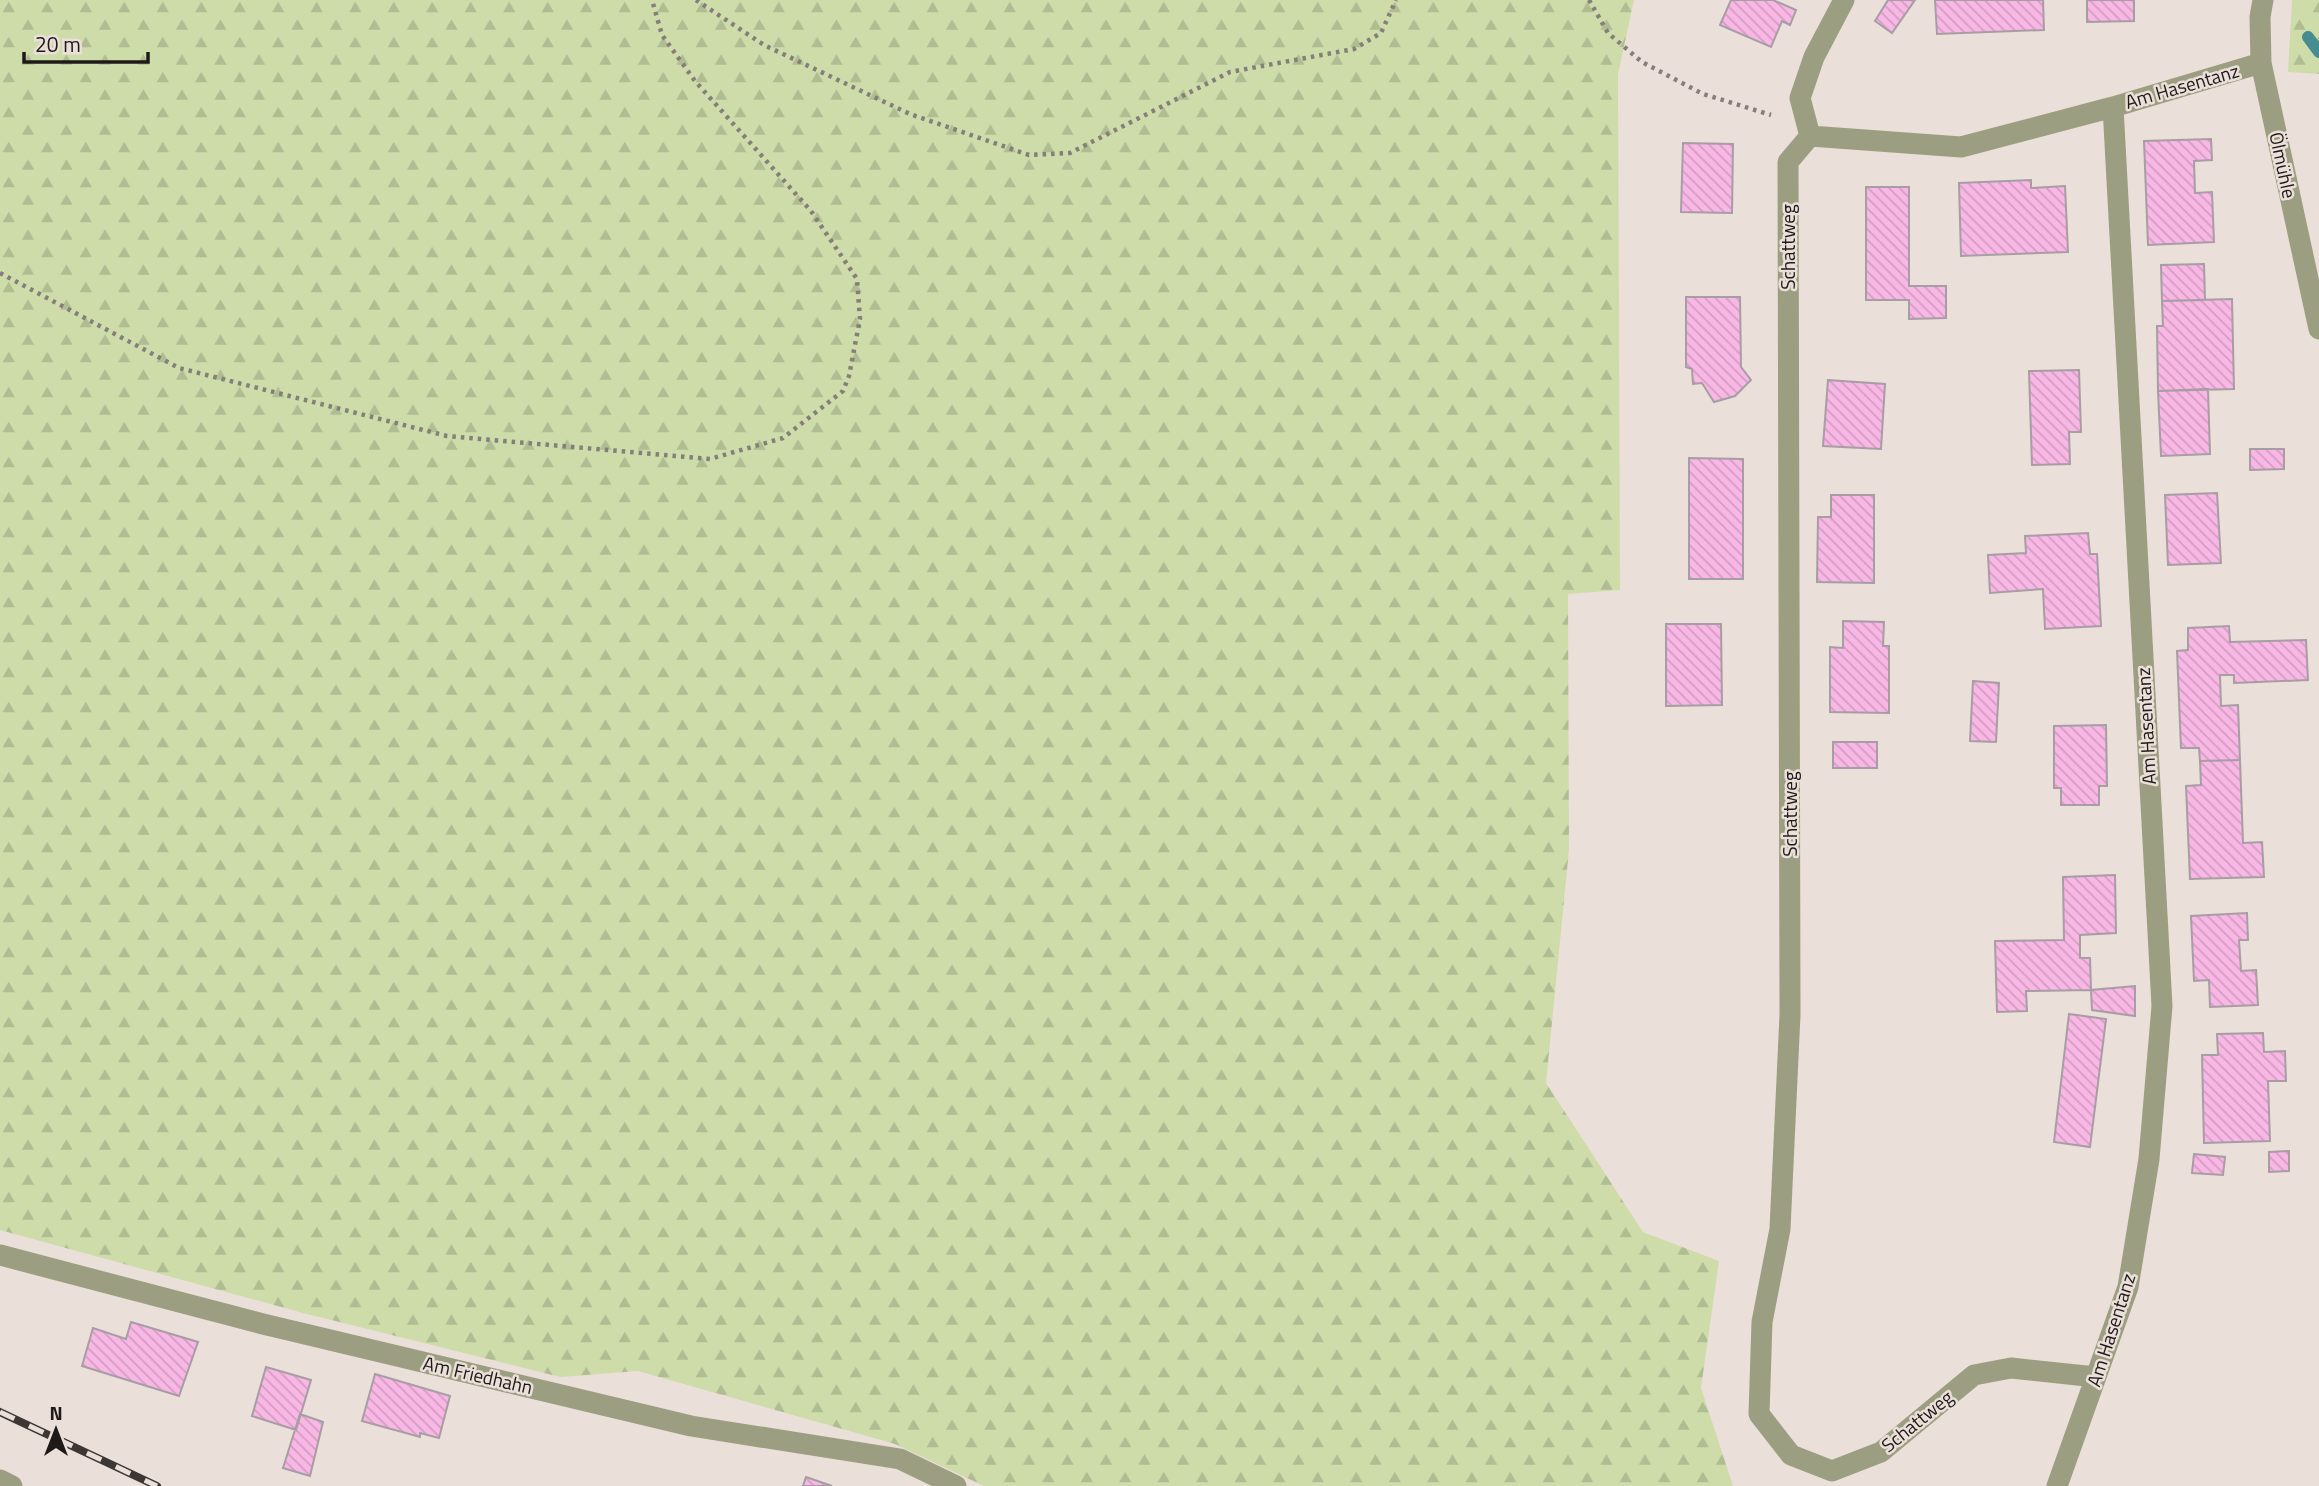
<svg xmlns="http://www.w3.org/2000/svg" width="2319" height="1486" font-family="'Titillium Web',sans-serif">
  <style>
    .forest { fill: url(#forest-firs) }
    .lines { fill: none; stroke-linecap: round; stroke-linejoin: round }
    .stream { stroke: #478c90; stroke-width: 12 }
    .building { fill: url(#building-back-hatch); stroke: #a79da4; stroke-width: 2 }
    .path { stroke: #867e7a; stroke-width: 4.5; stroke-dasharray: 3.5 5; stroke-linecap: butt }
    .minor { stroke: #9b9e80; stroke-width: 21 }
    .rail-casing { stroke: #3c3734; stroke-width: 8 }
    .rail { stroke: #ebdfd9; stroke-width: 5; stroke-dasharray: 16; stroke-linecap: butt }
    .labels { text-anchor: middle; stroke-width: 5; stroke-linejoin: round; paint-order: stroke }
    .street-label { font-size: 19px; fill: #1e1a18; stroke: #ebdfd9 }
  </style>
  <defs>
    <pattern id="forest-firs" width="22" height="20" patternUnits="userSpaceOnUse" patternTransform="scale(1.75)"><rect width="22" height="20" fill="#cedcaa"/><path d="M5 1l3.5 6h-7zM16 11l3.5 6h-7z" fill="#b0bc92"/></pattern>
    <pattern id="building-back-hatch" width="6" height="6" patternUnits="userSpaceOnUse" patternTransform="scale(1.75)"><rect width="6" height="6" fill="#f8b7e4"/><path d="M-1 5l2 2M0 0l6 6M5-1l2 2" fill="none" stroke="#d49dc3"/></pattern>
  </defs>
  <rect width="100%" height="100%" fill="#ebdfd9"/>
  <path class="forest" d="M0 0H1634L1618 74 1620 590 1568 594 1569 850 1546 1083 1643 1232 1719 1261 1701 1388 1733 1486H984L895 1444 638 1371 560 1377 303 1313 0 1230Z
    M2292 0H2319V74L2288 72Z"/>
  <g class="lines">
    <path class="stream" d="M2308 37 2319 52"/>
  </g>
  <path class="building" d="M1731 0H1773L1796 10 1790 25 1782 21 1771 47 1720 25Z
    M1888 0H1915L1892 33 1875 21Z
    M1935 0H2043L2044 30 1937 34Z
    M2087 0H2134V21L2087 22Z
    M2211 139 2212 160 2194 161 2195 193 2212 192 2214 242 2148 245 2144 141Z
    M1683 143 1733 144 1732 213 1681 212Z
    M2031 180V188L2065 186 2068 252 1961 256 1959 183Z
    M1866 187H1909V286H1946V318L1909 319V300H1866Z
    M2204 264 2205 300 2162 301 2161 265Z
    M1686 297H1740L1741 367 1751 380 1735 396 1714 402 1702 383 1693 384 1692 369 1686 367Z
    M2232 299 2234 389 2158 391 2157 326H2163L2162 301Z
    M2079 370 2081 432H2069L2070 464 2032 465 2029 371Z
    M1828 380 1885 384 1881 449 1823 446Z
    M2208 389 2210 454 2161 456 2158 391Z
    M2250 449H2284V469L2250 470Z
    M1689 458 1743 459V579H1689Z
    M2217 493 2221 563 2168 565 2165 495Z
    M1831 495H1874V583L1817 582 1818 517H1831Z
    M2088 533 2090 554H2097L2101 626 2045 629 2043 589 1990 593 1988 555 2026 553 2025 536Z
    M1843 621 1884 622 1883 646H1889V713L1830 712V647L1843 648Z
    M1666 624H1721L1722 705 1666 706Z
    M2229 626 2230 642 2306 640 2308 680 2234 683V675H2220L2221 706 2238 705 2240 760 2200 761 2199 748H2181L2177 651 2188 650V628Z
    M1973 681 1999 683 1996 742 1970 741Z
    M2106 725 2107 786H2099V805H2061V788H2054V726Z
    M1833 742H1877V768H1833Z
    M2240 760 2243 843 2262 842 2264 877 2190 879 2186 786 2201 785 2200 761Z
    M2115 875 2116 933 2080 935V958H2090L2091 990 2026 991 2027 1011 1997 1012 1995 941 2064 940 2063 877Z
    M2247 913 2248 940H2239L2241 971 2256 970 2258 1005 2210 1007 2209 980 2194 981 2191 916Z
    M2135 986V1016L2092 1010 2091 990Z
    M2069 1014 2106 1019 2090 1147 2054 1142Z
    M2263 1033 2264 1052 2285 1051 2286 1081H2268L2270 1141 2204 1143 2202 1055H2218L2217 1034Z
    M2289 1151V1171L2269 1172V1152Z
    M2194 1154 2225 1157 2223 1175 2192 1173Z
    M131 1322 198 1342 179 1396 82 1366 93 1328 126 1339Z
    M266 1367 311 1380 296 1430 252 1416Z
    M375 1374 450 1396 439 1438 420 1433V1437L362 1421Z
    M300 1414 323 1422 310 1476 283 1468Z
    M806 1477 832 1486H803Z"/>
  <g class="lines">
    <path class="path" d="M696 0 764 45 910 114 1029 155 1070 153 1230 72 1354 49 1381 33 1396 0
      M1589 0 1608 33 1642 62 1703 94 1771 115
      M0 273 179 368 447 436 710 459 783 438 843 391 849 376 860 319 857 279 811 211 695 81 662 35 652 0"/>
    <path class="minor" d="M2263 0 2260 17 2261 63 2319 329
      M1810 136 1800 98 1814 57 1844 0
      M0 1255 263 1324 691 1426 900 1459 956 1486
      M2096 1377 2011 1368 1974 1375 1881 1452 1832 1471 1791 1455 1759 1414 1762 1322 1780 1229 1790 1015 1788 162 1810 136 1961 147 2113 107
      M0 1480 12 1486
      M2057 1486 2128 1287 2149 1159 2162 1006 2113 107 2261 63"/>
    <defs>
      <path id="rail" d="M0 1412 157 1486"/>
    </defs>
    <use href="#rail" class="rail-casing"/>
    <use href="#rail" class="rail"/>
  </g>
  <g class="labels">
    <g class="street-label">
      <text transform="translate(2182 86) rotate(-16)" y="7">Am Hasentanz</text>
      <text transform="translate(2283 165) rotate(78)" y="7">Ölmühle</text>
      <text transform="translate(1788 247) rotate(-90)" y="7">Schattweg</text>
      <text transform="translate(2146 726) rotate(-93)" y="7">Am Hasentanz</text>
      <text transform="translate(1790 814) rotate(-90)" y="7">Schattweg</text>
      <text transform="translate(2111 1330) rotate(-72)" y="7">Am Hasentanz</text>
      <text transform="translate(478 1375) rotate(13)" y="7">Am Friedhahn</text>
      <text transform="translate(1917 1421) rotate(-39)" y="7">Schattweg</text>
    </g>
  </g>
  <g transform="translate(56 1430)" stroke="#ebdfd9" stroke-width="5" paint-order="stroke">
  <path d="M0-5L12 26L0 18L-12 26Z" fill="#1e1a18"/>
  <text y="-10" font-size="19" font-weight="bold" text-anchor="middle" fill="#1e1a18">N</text>
  </g>
  <path d="M24 52v10h124v-10" fill="none" stroke="#1e1a18" stroke-width="3.5"/>
  <text x="35" y="52" font-size="21" fill="#1e1a18" stroke="#ebdfd9" stroke-width="5" paint-order="stroke">20 m</text>
</svg>
